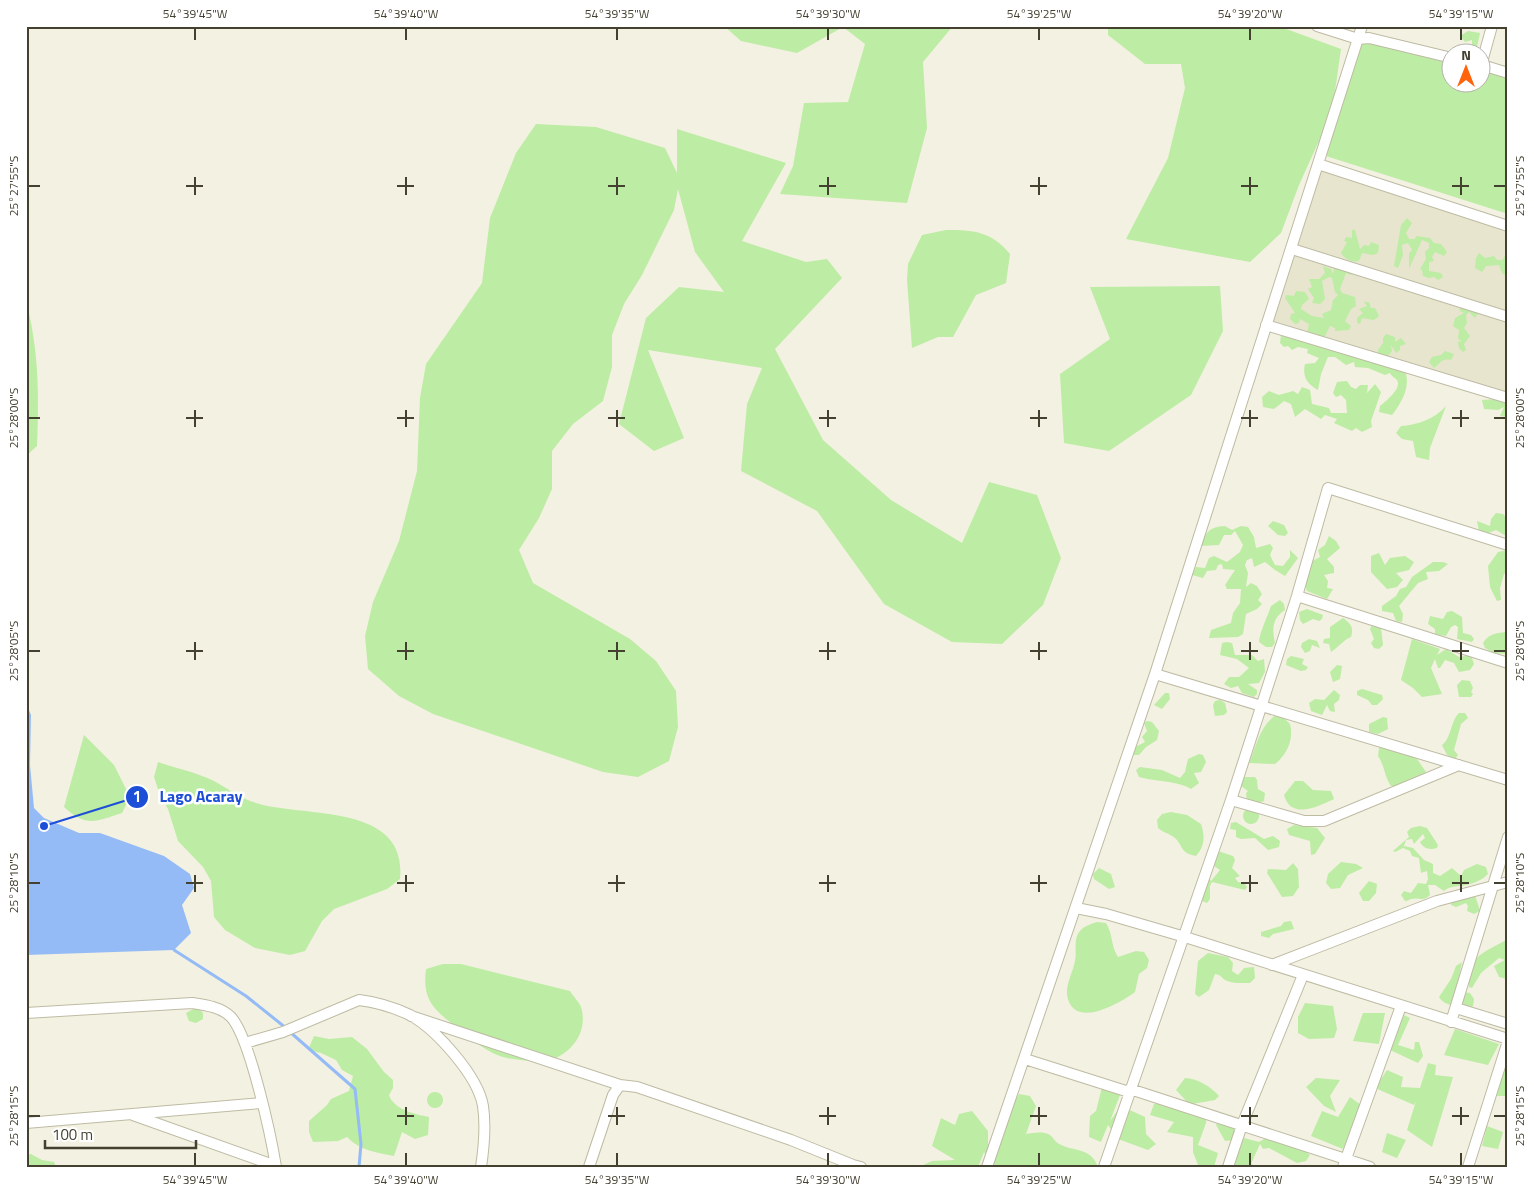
<svg xmlns="http://www.w3.org/2000/svg" width="1534" height="1193" font-family="'Titillium Web',sans-serif">
  <style>
    .residential { fill: #e7e5ce }
    .green { fill: #bdeca4 }
    .water { fill: #95bbf7 }
    .lines { fill: none; stroke-linecap: round; stroke-linejoin: round }
    .stream { stroke: #95bbf7; stroke-width: 3 }
    .street-casing { stroke: #bebba3; stroke-width: 12 }
    .street { stroke: #fff; stroke-width: 10 }
    .ticks { fill: none; stroke: #444131; stroke-width: 2 }
    .leader { fill: none; stroke: #1d4ed8; stroke-width: 2 }
    .callout-dot { fill: #1d4ed8; stroke: #fff; stroke-width: 2 }
    .mark-label { font-size: 15px; text-anchor: middle; font-weight: bold; fill: #fff }
    .callout-label { font-size: 16px; text-anchor: middle; font-weight: bold; fill: #1d4ed8; stroke: #fff; stroke-width: 5; stroke-linejoin: round; paint-order: stroke }
    .neatline { fill: none; stroke: #444131; stroke-width: 2 }
    .ticks-label { font-size: 12px; text-anchor: middle; fill: #444131 }
  </style>
  <rect width="100%" height="100%" fill="#f3f1e1"/>
  <path class="residential" d="M1321 168 1508 230V397L1273 322Z"/>
  <path class="green" d="M724 26H953L923 62 927 128 907 203 780 194 793 166 804 103 848 102 865 44 843 27 797 53 741 41Z
    M1108 26H1278L1341 49 1332 112 1299 185 1281 233 1250 262 1126 239 1168 158 1185 88 1181 64H1145L1108 35Z
    M1468 31 1480 33 1477 47 1472 46V40L1465 42 1460 36Z
    M1365 32 1451 60 1452 82H1482V70L1508 79V214L1326 156Z
    M536 124 596 127 665 148 677 173V129L786 163 742 241 806 262 827 259 842 278 775 349 823 440 891 500 962 543 989 482 1037 495 1061 558 1043 605 1002 644 952 642 884 604 817 511 741 471 747 404 762 368 648 350 684 438 654 451 619 424 646 318 679 287 724 292 695 252 678 189 674 210 642 275 624 304 612 335V367L603 401 573 424 552 451V489L539 518 519 550 533 583 630 639 656 661 676 691 678 727 669 761 638 777 603 772 433 714 399 696 368 669 365 636 373 602 399 541 417 471 420 398 426 364 482 283 490 218 516 153Z
    M1407 218 1412 223 1406 233 1409 239H1415L1416 236 1430 238 1434 243 1441 244 1447 252 1444 256 1435 252 1432 257 1434 261 1429 262V271L1441 273 1443 277 1438 280 1434 277 1429 278 1423 276 1422 270 1420 269 1426 259 1425 252 1429 248V243L1422 240 1409 269V253L1412 250 1408 243 1402 245 1403 255 1398 268 1394 266 1401 225Z
    M946 230C973 230 991 231 1010 254L1006 283 976 295 953 337H938L912 348 907 280 908 264 922 235Z
    M1352 230H1355L1360 249 1364 245 1369 246 1371 242 1379 245 1378 253 1373 255 1362 253 1359 261C1351 263 1344 258 1341 253L1347 242 1344 241 1346 237 1352 238Z
    M1479 253 1485 258 1494 256 1497 260H1502L1505 256 1508 262V277L1502 273 1499 265 1486 266 1482 272 1475 268 1476 258Z
    M1323 266 1331 269 1333 274 1334 267 1352 271 1351 275 1346 273 1340 289 1342 293 1355 297 1356 306 1351 309 1345 321 1351 326 1349 330 1335 331V328L1330 326 1324 338 1307 332 1309 324 1300 319 1299 323 1295 324 1290 319 1291 314 1295 313 1285 298 1286 295 1294 296 1296 291 1305 292 1309 299 1302 305 1301 309 1312 316 1324 318 1322 314 1331 310 1333 300 1338 295 1335 292 1332 278 1329 277 1322 281 1325 299 1320 304 1312 303 1314 298 1308 289 1312 287 1309 279H1319L1325 273Z
    M1220 286 1223 331 1191 395 1109 451 1064 443 1060 374 1110 339 1090 287Z
    M26 300C39 351 39 395 37 446L26 456Z
    M1364 302H1369L1371 308H1375L1379 316 1374 320 1362 318 1360 324 1357 323V318L1363 313 1359 309 1367 306Z
    M1462 305 1480 310 1475 318 1469 312 1466 315 1467 323 1464 328 1470 336 1464 344 1466 350 1463 352 1459 348 1458 342 1462 341 1458 339 1459 330 1453 326 1455 318 1464 313 1459 310Z
    M1386 334 1395 337V342L1401 338 1406 344 1400 346V350L1396 353 1391 345 1392 351 1386 359 1378 355V350L1383 343V338Z
    M1281 335 1405 371C1411 386 1402 402 1392 415L1379 412 1380 406C1386 401 1404 387 1396 379 1394 377 1391 376 1390 373L1385 375 1368 368 1355 367 1354 362 1346 365 1335 357H1328L1321 374 1318 390C1307 384 1302 376 1305 364L1315 363 1319 358 1307 353 1308 349 1298 347 1292 350 1288 346 1284 347 1280 343Z
    M1445 351 1454 354 1451 360C1441 358 1441 363 1434 368L1429 362 1432 357 1441 355Z
    M1347 381 1351 387 1356 389 1360 385H1368L1367 393 1375 384 1381 392 1371 421 1372 427 1362 432 1356 428 1352 431 1334 423 1337 419 1325 415 1321 419 1305 409 1295 417 1291 404 1284 401 1274 409 1263 407 1262 397 1269 391 1279 395 1293 391 1298 394 1302 387 1310 390 1312 404 1329 408 1331 413H1347L1346 400 1341 395 1336 397 1333 393 1337 382Z
    M1495 399 1508 403V417L1500 416 1504 407 1498 410 1484 409 1482 400Z
    M1446 406 1430 448 1429 460 1416 457 1413 441 1402 439 1396 433 1401 426C1417 425 1435 419 1446 406Z
    M1496 513 1503 514 1508 519V537L1496 530 1486 534 1479 531 1477 521 1490 526 1491 519Z
    M1273 521 1284 525 1288 533 1285 536 1278 535 1268 526Z
    M1225 526 1232 530 1241 526 1248 527 1254 537 1256 548 1270 544 1273 548 1270 555 1275 565 1283 566 1290 557V550L1298 558 1285 576 1275 570 1265 562 1254 567 1252 558 1247 560 1245 565 1248 573 1246 587 1251 583 1257 586 1262 594 1258 600 1262 604 1257 609 1246 614 1243 634 1238 637 1209 638 1211 630 1231 623 1233 613 1240 603 1241 589H1227L1225 585 1235 570 1223 569 1222 564 1218 565 1216 570 1207 571 1203 578 1192 575 1196 567 1205 568 1209 558 1214 556 1227 562 1240 552 1243 545 1235 531 1231 535H1224L1219 545 1200 546C1206 532 1209 527 1225 526Z
    M1329 536 1336 541 1340 548 1327 559 1334 567V573L1324 575 1328 581 1327 588 1333 589 1327 599 1307 591 1303 579 1308 563 1320 557 1318 550 1325 545Z
    M1508 550V572L1504 574 1500 588 1501 600 1497 601 1490 587 1488 566 1498 552Z
    M1379 553 1385 565 1390 558 1405 556 1414 562 1409 570 1396 573 1403 580 1397 587 1387 589 1371 572V556Z
    M1433 562H1443L1448 564 1439 571 1426 572 1428 579 1418 583 1399 606 1403 614 1402 622 1396 621 1393 613 1382 611V606L1396 596 1400 589 1406 587 1412 577Z
    M1280 600 1284 604 1285 610C1272 618 1272 630 1275 643L1272 647H1266L1259 642C1260 631 1267 618 1271 606Z
    M1307 609 1323 615 1322 619 1319 621 1313 619 1303 624 1300 620 1299 612Z
    M1452 611 1462 617 1463 633 1471 635 1474 639 1472 642 1457 639 1458 627 1455 625 1451 627 1446 636 1435 634V629L1428 624 1430 616 1443 619 1447 612Z
    M1343 618C1351 624 1354 627 1351 637 1342 641 1339 647 1331 652L1329 644 1323 643 1324 639 1330 638V627Z
    M1372 625H1377L1381 628 1383 645 1379 649 1374 648 1371 643 1374 639 1370 629Z
    M1508 632V654L1494 653 1485 648 1483 643C1489 633 1497 633 1508 632Z
    M1309 639 1317 641 1320 648 1312 645 1310 651 1305 653 1301 647 1302 643Z
    M1412 639 1440 649 1437 655 1446 649 1459 657 1471 655 1474 664 1470 670 1459 672 1454 663 1445 660 1440 668H1438L1435 659 1431 668 1442 694 1422 697 1413 688 1401 680Z
    M1227 642 1232 643 1235 655H1252L1258 661 1264 659 1265 672 1259 683 1248 684 1257 690V694L1254 697 1242 693 1238 686 1231 688 1224 684 1229 677H1239L1249 668 1237 659 1220 655 1222 643Z
    M1291 656 1304 659 1302 664 1308 667 1306 670 1301 671 1286 665 1287 659Z
    M1337 665 1342 666 1340 679 1333 682 1330 672Z
    M1462 680 1470 681 1473 688 1471 692 1473 694 1471 697H1459L1457 685Z
    M1362 689 1382 695 1383 699 1377 705H1372L1368 700 1357 695V691Z
    M1334 690 1340 695 1339 700 1334 704 1335 712 1330 711 1327 705 1322 715 1311 711 1309 703 1315 699 1324 700Z
    M1165 693H1169L1170 699 1162 709 1154 705Z
    M1220 700 1225 703 1227 712 1224 715 1215 716 1213 705 1215 701Z
    M1459 713H1465L1468 718 1461 724 1454 750 1458 755 1455 759 1447 755 1442 745C1451 739 1451 720 1459 713Z
    M1276 715 1284 718 1290 724C1294 740 1287 754 1275 764L1249 763C1256 747 1260 725 1276 715Z
    M1383 717 1387 718 1388 729 1378 734 1369 732V724Z
    M1147 721 1152 722 1159 731 1157 740 1146 747 1139 755H1133L1130 753 1131 749 1145 742 1142 737 1147 731 1144 723Z
    M84 735 114 765 130 797 122 813C95 822 86 827 64 807Z
    M1387 744 1417 759 1426 772C1412 780 1411 787 1391 786 1384 776 1385 766 1378 756L1379 748Z
    M1199 754 1203 755 1206 762 1201 772 1194 773 1199 783 1191 789C1179 781 1152 781 1139 777L1136 770 1140 767 1162 770 1180 778 1185 772 1188 759Z
    M158 762C175 768 195 772 212 780 227 788 240 798 256 803 303 818 408 802 400 879L387 889 334 909 322 921 305 951 290 955 255 948 225 930 214 917 211 881 203 867 178 841 168 809 160 795 154 777Z
    M1242 777H1255L1257 780 1258 789 1265 793 1264 801 1258 803 1247 801 1246 793 1248 791 1241 786Z
    M1295 781H1303L1313 790 1331 791 1334 799C1317 807 1291 820 1284 795Z
    M1243 816a8 8 0 1 1 16 0a8 8 0 1 1-16 0Z
    M1171 812 1187 815 1201 824C1205 836 1205 846 1196 856 1178 853 1184 843 1172 836 1168 833 1162 832 1158 828L1157 820 1162 814Z
    M1236 822 1264 839 1273 836 1280 841 1279 847 1268 850 1255 838 1241 839 1236 837V830L1230 829 1231 823Z
    M1294 825 1317 828 1325 838 1315 854 1311 855 1310 841 1289 835 1287 829Z
    M1420 826 1427 828 1438 845 1437 848C1429 850 1424 849 1420 842L1425 838 1423 834 1414 844 1412 839 1406 840 1404 846 1413 848 1424 860 1433 864V873L1440 876 1452 868 1461 876 1464 870 1477 864 1486 867 1488 874C1472 890 1451 883 1444 891L1435 885H1428L1430 895C1423 902 1420 897 1412 899 1410 899 1408 901 1405 901L1401 895 1404 891 1411 893 1418 883 1426 884 1428 879 1427 871 1421 873 1419 858 1412 856 1410 851 1403 848 1395 852 1393 851 1409 837 1407 832 1411 828Z
    M1218 851 1233 856 1235 860 1232 868 1240 876 1235 878 1238 882 1244 883 1247 887 1245 890 1212 882 1210 886V899L1207 903 1202 901 1208 877 1211 881 1220 870 1208 862Z
    M1341 862 1356 864 1363 868 1348 875 1340 888 1331 889 1326 883 1328 874Z
    M1293 863 1298 869 1299 887 1293 896 1282 897 1267 873 1268 869 1286 870Z
    M1099 868 1111 874 1115 887 1109 889 1094 879 1093 874Z
    M1369 881 1377 884 1376 893 1369 901H1363L1359 893Z
    M1474 892 1480 911 1474 914 1467 911 1468 906 1466 903 1456 907 1451 905 1450 899Z
    M1291 921 1294 929 1273 934 1269 938 1261 936V932L1281 926 1284 922Z
    M1097 922 1106 923C1113 934 1111 947 1118 957L1136 951 1144 952 1149 960 1147 968 1139 974 1135 992C1120 1003 1073 1031 1067 995 1066 983 1073 972 1075 961 1077 951 1073 939 1080 931 1084 926 1091 924 1097 922Z
    M1506 940 1508 966 1505 969 1507 979 1499 977 1494 966 1505 960 1499 958 1481 973 1472 988 1469 987C1467 955 1484 953 1506 940Z
    M1208 953 1228 957 1233 963 1232 971 1238 975 1244 968 1254 967 1255 978 1250 983C1243 983 1232 984 1225 980 1221 977 1221 975 1215 974L1209 990 1199 997 1195 994 1198 961Z
    M1462 962 1456 991 1470 993 1474 999 1473 1006 1470 1008C1459 1006 1445 1007 1439 997L1451 979 1456 966Z
    M443 964H461L570 991C573 996 579 1002 581 1007 588 1030 574 1051 553 1059 544 1063 509 1060 500 1056 483 1050 469 1037 455 1026 433 1009 422 999 426 969Z
    M1305 1003 1333 1006 1337 1029 1334 1038 1309 1039 1298 1033V1017Z
    M197 1007 203 1013V1019L196 1023 189 1021 186 1013Z
    M1363 1013H1385L1379 1044 1353 1041Z
    M1404 1015 1410 1018 1398 1045 1414 1050 1415 1042H1419L1423 1056 1418 1063 1390 1050Z
    M1455 1029 1499 1044 1488 1065 1444 1055Z
    M314 1036 329 1039 352 1037 367 1049 384 1072 393 1080V1088L389 1095C394 1110 415 1114 429 1117L428 1135 415 1139 402 1132 394 1156C377 1153 359 1150 347 1137L338 1141 313 1142 309 1132V1121L327 1105 331 1099 349 1091 353 1076 342 1070 336 1060 321 1053 308 1050Z
    M1428 1063 1436 1065 1435 1075 1453 1077 1432 1147 1407 1130 1416 1101 1414 1105 1375 1088 1387 1070 1403 1077 1401 1087 1420 1088Z
    M1503 1065 1508 1066V1096H1497Z
    M1185 1078C1196 1078 1212 1087 1219 1096L1215 1100 1192 1104 1207 1109 1206 1123 1198 1145 1218 1153 1214 1167 1198 1165 1193 1152V1137L1167 1132 1174 1122 1150 1115 1154 1104 1172 1099 1189 1104 1176 1090Z
    M1316 1078 1340 1080 1330 1096 1336 1112 1324 1106 1306 1087Z
    M1102 1087 1120 1095 1110 1121 1121 1106 1145 1117 1146 1134 1156 1144 1148 1150 1118 1139 1108 1125 1101 1142 1089 1137 1090 1116 1096 1111Z
    M427 1100a8 8 0 1 1 16 0a8 8 0 1 1-16 0Z
    M1019 1094 1030 1096 1036 1106 1026 1134C1033 1133 1043 1131 1050 1135 1053 1137 1055 1142 1059 1144 1074 1152 1091 1147 1098 1167H999L989 1162 984 1152 978 1167H919L932 1161 955 1160 932 1146 941 1118 955 1125 959 1114 972 1111 988 1131V1145Z
    M1350 1097 1361 1105 1343 1149 1311 1136 1322 1111 1338 1117Z
    M1221 1117 1242 1125 1233 1140 1225 1141 1216 1125Z
    M1487 1126 1503 1132 1498 1149 1482 1146Z
    M1387 1133 1406 1140 1397 1158 1382 1152Z
    M1244 1138 1259 1142 1266 1138C1280 1144 1298 1146 1310 1155L1306 1161 1297 1163 1269 1148 1263 1149 1260 1144 1251 1164 1258 1167H1234Z
    M31 1154 42 1160 54 1162 56 1167H26V1155Z"/>
  <path class="water" d="M26 703 31 715 30 765 34 808 44 818 79 833H100L164 856 190 874 194 888 182 905 191 933 174 950 26 955Z"/>
  <g class="lines">
    <path class="stream" d="M174 950 246 996 286 1028
      M290 1032 355 1089 361 1144 359 1167"/>
    <defs>
      <path id="street" d="M1317 26 1358 39 1369 38 1452 58
        M1482 62 1492 26
        M1482 65 1508 73
        M1318 164 1508 226
        M1292 249 1508 317
        M1266 325 1508 398
        M1297 596 1508 663
        M1155 674 1508 780
        M1231 800 1304 821H1324L1459 765
        M1076 908 1106 914 1185 937 1508 1039
        M1272 965 1437 901 1508 882
        M1456 1008 1508 1024
        M26 1013 192 1003C205 1005 221 1007 231 1017 250 1038 271 1136 276 1167
        M411 1016 620 1085 637 1087 791 1140 853 1165 861 1167
        M1451 1022 1508 837
        M245 1043 283 1032 359 1000C376 1002 395 1008 410 1015 436 1029 478 1076 483 1106 486 1126 484 1147 481 1167
        M1025 1059 1129 1092
        M1130 1089 1370 1167
        M133 1115 276 1166
        M26 1123 261 1103
        M589 1167 613 1095 620 1085
        M987 1167 1155 674 1362 26
        M1104 1167 1231 800 1297 596 1328 488 1508 545
        M1228 1167 1242 1125 1303 975
        M1343 1167 1401 1006
        M1468 1167 1508 1041"/>
    </defs>
    <use href="#street" class="street-casing"/>
    <use href="#street" class="street"/>
  </g>
  <path class="ticks" d="M195 28V40M406 28V40M617 28V40M828 28V40M1039 28V40M1250 28V40M1461 28V40M195 177V195M406 177V195M617 177V195M828 177V195M1039 177V195M1250 177V195M1461 177V195M28 186H40M186 186H203M397 186H414M608 186H625M819 186H836M1030 186H1047M1241 186H1258M1452 186H1469M1494 186H1506M195 410V427M406 410V427M617 410V427M828 410V427M1039 410V427M1250 410V427M1461 410V427M28 418H40M186 418H203M397 418H414M608 418H625M819 418H836M1030 418H1047M1241 418H1258M1452 418H1469M1494 418H1506M195 642V660M406 642V660M617 642V660M828 642V660M1039 642V660M1250 642V660M1461 642V660M28 651H40M186 651H203M397 651H414M608 651H625M819 651H836M1030 651H1047M1241 651H1258M1452 651H1469M1494 651H1506M195 875V892M406 875V892M617 875V892M828 875V892M1039 875V892M1250 875V892M1461 875V892M28 883H40M186 883H203M397 883H414M608 883H625M819 883H836M1030 883H1047M1241 883H1258M1452 883H1469M1494 883H1506M406 1107V1125M617 1107V1125M828 1107V1125M1039 1107V1125M1250 1107V1125M1461 1107V1125M28 1116H40M397 1116H414M608 1116H625M819 1116H836M1030 1116H1047M1241 1116H1258M1452 1116H1469M1494 1116H1506M195 1153V1166M406 1153V1166M617 1153V1166M828 1153V1166M1039 1153V1166M1250 1153V1166M1461 1153V1166"/>
  <path class="leader" d="M44 826L137 797"/>
  <g class="callout-dot">
    <circle cx="44" cy="826" r="5"/>
    <circle cx="137" cy="797" r="12"/>
  </g>
  <g class="mark-label">
    <text x="137" y="802">1</text>
  </g>
  <g class="callout-label">
    <text x="201" y="802">Lago Acaray</text>
  </g>
  <rect width="1534" height="1193" fill="none" stroke="#ffffff" stroke-width="55"/>
  <g transform="translate(1466 68)"><circle r="24" fill="#ffffff" stroke="#b4b3ad"/>
  <path d="M0-4L9 19L0 12L-9 19Z" fill="#ff630b"/>
  <text y="-8" font-size="14" font-weight="bold" text-anchor="middle" fill="#444131">N</text>
  </g>
  <path d="M45 1140v8h151v-8" fill="none" stroke="#444131" stroke-width="2.5"/>
  <text x="52" y="1140" font-size="15" fill="#444131" stroke="#ffffff" stroke-width="4" paint-order="stroke">100 m</text>
  <rect x="28" y="28" width="1478" height="1138" class="neatline"/>
  <g class="ticks-label">
    <text x="195" y="18">54°39'45"W</text>
    <text x="406" y="18">54°39'40"W</text>
    <text x="617" y="18">54°39'35"W</text>
    <text x="828" y="18">54°39'30"W</text>
    <text x="1039" y="18">54°39'25"W</text>
    <text x="1250" y="18">54°39'20"W</text>
    <text x="1461" y="18">54°39'15"W</text>
    <text transform="translate(14 186) rotate(-90)" y="4">25°27'55"S</text>
    <text transform="translate(1520 186) rotate(-90)" y="4">25°27'55"S</text>
    <text transform="translate(14 418) rotate(-90)" y="4">25°28'00"S</text>
    <text transform="translate(1520 418) rotate(-90)" y="4">25°28'00"S</text>
    <text transform="translate(14 651) rotate(-90)" y="4">25°28'05"S</text>
    <text transform="translate(1520 651) rotate(-90)" y="4">25°28'05"S</text>
    <text transform="translate(14 883) rotate(-90)" y="4">25°28'10"S</text>
    <text transform="translate(1520 883) rotate(-90)" y="4">25°28'10"S</text>
    <text transform="translate(14 1116) rotate(-90)" y="4">25°28'15"S</text>
    <text transform="translate(1520 1116) rotate(-90)" y="4">25°28'15"S</text>
    <text x="195" y="1184">54°39'45"W</text>
    <text x="406" y="1184">54°39'40"W</text>
    <text x="617" y="1184">54°39'35"W</text>
    <text x="828" y="1184">54°39'30"W</text>
    <text x="1039" y="1184">54°39'25"W</text>
    <text x="1250" y="1184">54°39'20"W</text>
    <text x="1461" y="1184">54°39'15"W</text>
  </g>
</svg>
